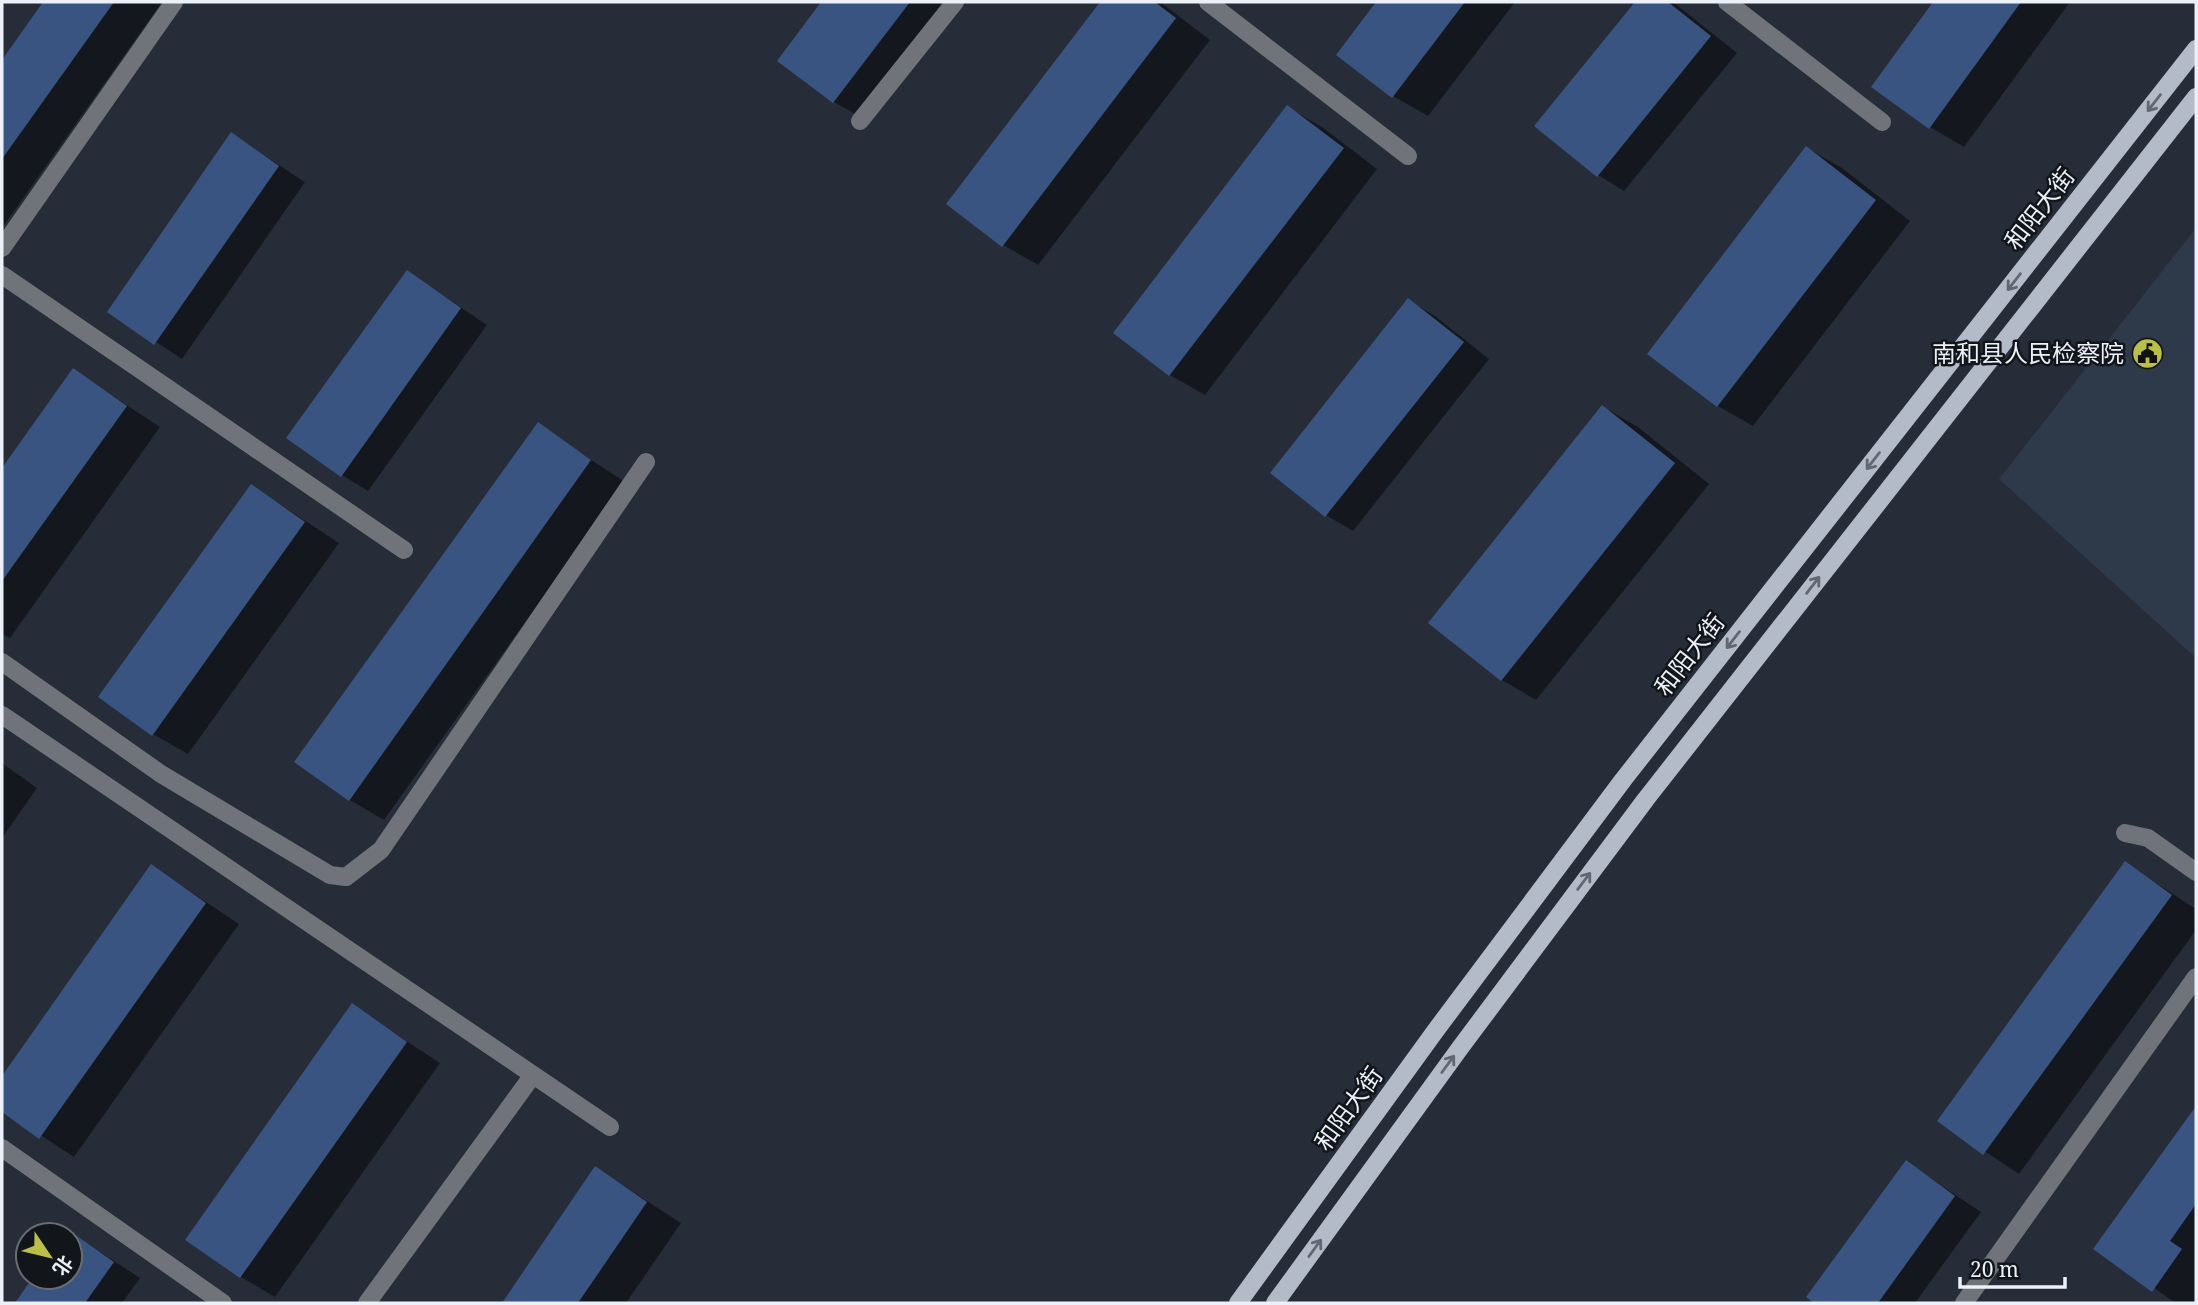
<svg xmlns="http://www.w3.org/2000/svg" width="2198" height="1305" font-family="'Noto Serif','Noto Sans SC',serif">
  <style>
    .built { fill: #2e394a }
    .shadow { fill: #0007 }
    .building { fill: #3a5481 }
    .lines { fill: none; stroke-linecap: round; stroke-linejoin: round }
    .minor { stroke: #70737a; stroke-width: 18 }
    .major { stroke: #b3bac8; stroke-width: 18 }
    .oneway { stroke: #626871 }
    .labels { text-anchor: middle; stroke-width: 5; stroke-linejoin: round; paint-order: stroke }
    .street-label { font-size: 24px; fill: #ecf1f9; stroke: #12151a }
    .poi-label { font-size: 24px; fill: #ecf1f9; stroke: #12151a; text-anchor: end }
  </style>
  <rect width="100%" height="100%" fill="#262d39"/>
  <path class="built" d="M2196 228V658L1999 479Z"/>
  <path class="shadow" d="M46 2H162L2 228V63Z
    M823 2H960L869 122 834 102 779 60Z
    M1102 2H1160L1210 40 1038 265 1003 245 949 204Z
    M1378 2H1515L1428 116 1393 96 1338 54Z
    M1637 2H1673L1737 53 1624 191 1598 175 1537 126Z
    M1935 2H2070L1964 147 1930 127 1873 86Z
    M1287 107 1322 127 1377 169 1205 395 1170 375 1115 333Z
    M231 134 305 182 182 359 109 311Z
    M1807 148 1842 168 1910 221 1753 426 1718 406 1650 354Z
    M408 272 487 325 368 491 342 475Z
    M1409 301 1435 316 1489 359 1353 531 1326 515Z
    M73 370 160 427 10 638 2 634V471Z
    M1603 407 1638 427 1709 484 1536 700 1502 680Z
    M538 425 625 482 384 820 350 800Z
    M252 486 339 543 188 754 153 734Z
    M2 763 37 788 2 838Z
    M2125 863 2196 909V930L2019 1174 1939 1121Z
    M152 866 239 924 74 1157 2 1110V1079Z
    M353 1006 440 1063 275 1297 241 1277Z
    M2196 1109V1299L2193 1303H2176L2095 1248Z
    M1906 1162 1981 1212 1915 1303H1818L1809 1297Z
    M596 1168 681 1223 626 1303H504Z
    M68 1231 140 1278 122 1303H17L36 1277H70V1235H65Z"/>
  <path class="building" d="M43 2H114L2 159V60Z
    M821 2H910L833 103 777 61Z
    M1100 2H1155L1176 18 1002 247 946 204Z
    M1376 2H1465L1392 98 1336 55Z
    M1635 2H1668L1711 36 1597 177 1534 126Z
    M1933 2H2021L1929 129 1871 87Z
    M1287 105 1344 148 1169 376 1113 333Z
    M231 132 279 166 154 345 107 312Z
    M1806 146 1876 200 1717 407 1647 354Z
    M407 270 461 308 341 477 286 438Z
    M1408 298 1464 342 1325 517 1270 473Z
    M73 368 127 406 2 581V468Z
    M1602 405 1675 463 1501 681 1428 623Z
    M538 422 591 460 349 801 294 762Z
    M251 484 305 522 152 736 98 697Z
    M2125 861 2172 895 1983 1155 1937 1121Z
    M151 864 206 903 39 1139 2 1112V1076Z
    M352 1003 407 1042 240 1278 185 1240Z
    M2196 1106V1204L2170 1241 2182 1249 2152 1292 2093 1249Z
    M1906 1160 1955 1196 1878 1303H1814L1806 1297Z
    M595 1166 647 1202 578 1303H502Z
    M67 1229 114 1262 85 1303H15L33 1277H70V1235H63Z"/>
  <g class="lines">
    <path class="minor" d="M1208 2 1408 156
      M1727 2 1882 122
      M860 121 955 2
      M2 248 174 2
      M2 275 404 550
      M2 662 161 774 330 875 346 877 381 850 646 462
      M2 715 610 1127
      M2125 833 2148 838 2196 872
      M2 1148 223 1303
      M367 1303 533 1075
      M1964 1303 2196 977"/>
    <path class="major" d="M1238 1303 1436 1030 1623 780 2196 49
      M1275 1303 1460 1048 1646 799 2196 97"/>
  </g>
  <defs><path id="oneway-shaft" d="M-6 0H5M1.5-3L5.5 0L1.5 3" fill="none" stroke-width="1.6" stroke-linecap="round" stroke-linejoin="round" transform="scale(1.75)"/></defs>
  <g class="oneway">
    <use href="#oneway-shaft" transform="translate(2154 103) rotate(128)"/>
    <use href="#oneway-shaft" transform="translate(2014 282) rotate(128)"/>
    <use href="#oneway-shaft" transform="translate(1873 461) rotate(128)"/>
    <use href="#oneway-shaft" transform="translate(1813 585) rotate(-52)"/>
    <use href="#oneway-shaft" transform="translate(1733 640) rotate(128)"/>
    <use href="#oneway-shaft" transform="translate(1584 881) rotate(-53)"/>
    <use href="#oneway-shaft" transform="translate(1448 1064) rotate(-54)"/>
    <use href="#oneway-shaft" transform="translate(1315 1248) rotate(-54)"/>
  </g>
  <defs>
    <symbol id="civic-disc" viewBox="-11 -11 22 22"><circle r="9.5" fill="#bbc045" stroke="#12151a"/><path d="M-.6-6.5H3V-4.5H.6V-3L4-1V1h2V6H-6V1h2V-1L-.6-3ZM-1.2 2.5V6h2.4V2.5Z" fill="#111"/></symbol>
  </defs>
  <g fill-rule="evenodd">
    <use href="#civic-disc" x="2130" y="336" width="35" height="35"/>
  </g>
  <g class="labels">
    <g class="street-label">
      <text transform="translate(2040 209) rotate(-52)" y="8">和阳大街</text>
      <text transform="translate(1690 655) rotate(-52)" y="8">和阳大街</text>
      <text transform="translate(1349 1109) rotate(-54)" y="8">和阳大街</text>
    </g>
    <g class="poi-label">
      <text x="2124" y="362">南和县人民检察院</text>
    </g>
  </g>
  <rect width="2198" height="1305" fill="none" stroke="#ecf1f9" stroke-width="7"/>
  <g transform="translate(49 1256) rotate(125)"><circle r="33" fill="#12151a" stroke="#696d73" stroke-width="2"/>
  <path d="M0-5L12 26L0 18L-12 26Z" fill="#bbc045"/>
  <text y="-10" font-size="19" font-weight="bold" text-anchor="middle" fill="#ecf1f9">北</text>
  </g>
  <path d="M1960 1277v10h105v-10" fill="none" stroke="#ecf1f9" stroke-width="3.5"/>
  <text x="1970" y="1277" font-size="21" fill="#ecf1f9" stroke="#12151a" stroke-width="5" paint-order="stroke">20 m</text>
</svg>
